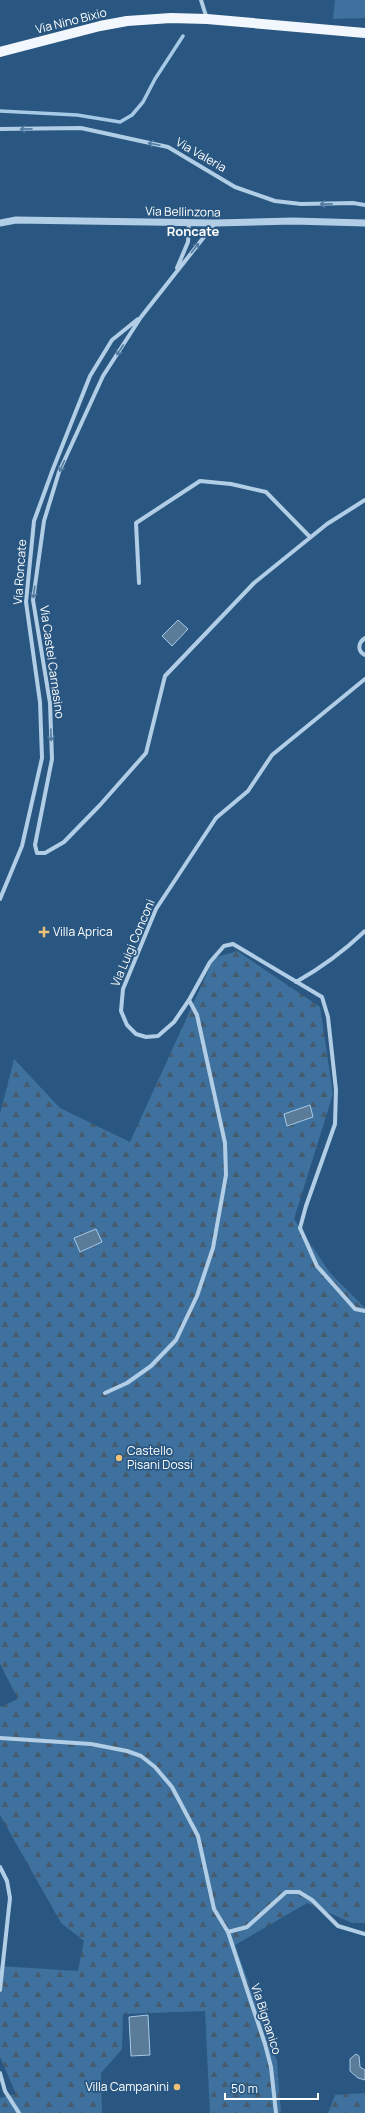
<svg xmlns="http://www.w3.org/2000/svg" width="365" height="2113" font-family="Manrope,sans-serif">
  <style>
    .grass { fill: #3e719e }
    .forest { fill: url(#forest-firs) }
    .water { fill: #5b7c98; stroke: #a6c9e6 }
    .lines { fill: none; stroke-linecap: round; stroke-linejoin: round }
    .stream { stroke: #a6c9e6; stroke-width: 3.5 }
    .minor { stroke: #b1cee6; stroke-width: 4 }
    .tertiary { stroke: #b1cee6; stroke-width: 7 }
    .primary { stroke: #f2f7fd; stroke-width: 10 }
    .oneway { stroke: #527b9f }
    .poi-dot { fill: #edc178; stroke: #295781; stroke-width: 1.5 }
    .labels { text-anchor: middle; stroke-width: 3.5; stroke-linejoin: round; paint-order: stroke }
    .street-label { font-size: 12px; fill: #fff; stroke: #295781 }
    .poi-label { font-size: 12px; fill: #fff; stroke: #295781; text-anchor: start }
    .neighbourhood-label { font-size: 13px; font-weight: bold; fill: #fff; stroke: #295781 }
  </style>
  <defs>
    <pattern id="forest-firs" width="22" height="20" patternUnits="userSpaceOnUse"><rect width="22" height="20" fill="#3e719e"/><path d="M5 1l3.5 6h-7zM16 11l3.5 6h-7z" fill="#465b6d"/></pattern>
  </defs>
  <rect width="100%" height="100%" fill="#295781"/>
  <path class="grass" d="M335 0H365V18L333 19Z"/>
  <path class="forest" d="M237 951 320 1007 333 1094 294 1219 330 1273 365 1308V1923H352L307 1903 235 1945 277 2061 281 2113H210L205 2011 123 2014 122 2049 101 2073 102 2113H0V2098L16 2094 0 2057V1966L78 1971 84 1941 61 1923 0 1815V1707L18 1699 0 1664V1114L14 1059 60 1108 130 1142 214 958Z
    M365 2093V2113H328L335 2095Z"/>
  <path class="water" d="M178 620 188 629 172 646 162 636Z
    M310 1105 313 1117 287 1126 284 1114Z
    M96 1229 102 1242 80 1252 74 1238Z
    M148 2015 150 2055 131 2056 129 2017Z
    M356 2054 359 2056 360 2067 365 2070V2080L358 2078 350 2071V2059Z"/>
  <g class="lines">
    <path class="stream" d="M0 111 77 115 120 122 132 115 143 102 155 79 183 36"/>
    <path class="minor" d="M201 0 207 19
      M0 129 81 128 168 147 235 187 275 201 301 204 353 203 365 205
      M215 223 141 317 103 376 59 472 44 521 33 600 50 703 52 759 35 845 37 853H45L64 842 100 805 146 753 165 676 254 583 327 524 365 500
      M177 268 188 242 189 223
      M139 583 136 523 200 481 231 484 266 492 310 537
      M365 638C358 643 357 651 365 655
      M365 679 272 755 248 791 216 818 156 909 123 989 121 1011 127 1025 136 1034 146 1037 158 1036 174 1022 189 1000 210 962 224 946 233 944 322 997 328 1017 336 1090 335 1124 306 1206 300 1228 317 1266 355 1309 365 1311
      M0 899 22 846 42 758 40 702 26 602 34 521 53 469 90 376 112 340 138 319
      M296 982C321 968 344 951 365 931
      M105 1393 127 1383 151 1366 176 1340 197 1296 213 1248 226 1175 225 1143 197 1015 189 1000
      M0 1738 91 1744 127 1751 141 1756 155 1767 172 1787 198 1836 214 1909 228 1932 265 2044 271 2067 276 2113
      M0 1867 7 1881 10 1898 0 1990
      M228 1932 247 1927 286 1892H299L312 1900 338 1926 365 1934
      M0 2073 5 2091 19 2113"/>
    <path class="tertiary" d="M0 223 16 220 215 223 293 221 365 223"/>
    <path class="primary" d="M0 52 100 26 127 21 171 18 207 19 365 33"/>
  </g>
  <defs><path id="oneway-shaft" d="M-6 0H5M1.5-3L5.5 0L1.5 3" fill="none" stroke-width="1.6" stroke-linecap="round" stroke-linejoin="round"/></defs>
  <g class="oneway">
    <use href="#oneway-shaft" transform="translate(26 129) rotate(179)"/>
    <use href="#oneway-shaft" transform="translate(154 144) rotate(-168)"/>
    <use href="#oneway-shaft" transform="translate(326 204) rotate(179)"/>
    <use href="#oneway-shaft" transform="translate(195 248) rotate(-52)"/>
    <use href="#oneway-shaft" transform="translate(120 350) rotate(123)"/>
    <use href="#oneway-shaft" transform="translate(62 466) rotate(114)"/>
    <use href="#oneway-shaft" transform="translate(34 592) rotate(98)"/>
    <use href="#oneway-shaft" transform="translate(51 735) rotate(88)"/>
  </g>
  <g class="poi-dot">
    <path d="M42 926h4v4h4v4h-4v4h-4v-4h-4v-4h4z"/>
    <circle cx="119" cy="1458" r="4"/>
    <circle cx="177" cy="2087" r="4"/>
  </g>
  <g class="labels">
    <g class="street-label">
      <text transform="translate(71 21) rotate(-14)" y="4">Via Nino Bixio</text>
      <text transform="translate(201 155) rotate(30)" y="4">Via Valeria</text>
      <text transform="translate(183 212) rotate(1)" y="4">Via Bellinzona</text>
      <text transform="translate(20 572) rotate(-86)" y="4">Via Roncate</text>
      <text transform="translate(52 662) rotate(82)" y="4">Via Castel Carnasino</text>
      <text transform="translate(133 943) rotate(-67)" y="4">Via Luigi Conconi</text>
      <text transform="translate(266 2019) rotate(72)" y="4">Via Bignanico</text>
    </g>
    <g class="poi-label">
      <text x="53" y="936">Villa Aprica</text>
      <text x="127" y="1455">Castello<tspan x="127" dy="14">Pisani Dossi</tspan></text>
      <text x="169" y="2091" text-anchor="end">Villa Campanini</text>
    </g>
    <g class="neighbourhood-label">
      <text x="193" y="236">Roncate</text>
    </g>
  </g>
  <path d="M225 2093v6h93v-6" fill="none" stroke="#ffffff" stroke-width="2"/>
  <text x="231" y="2093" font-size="12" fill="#ffffff" stroke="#295781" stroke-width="3" paint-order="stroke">50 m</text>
</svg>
